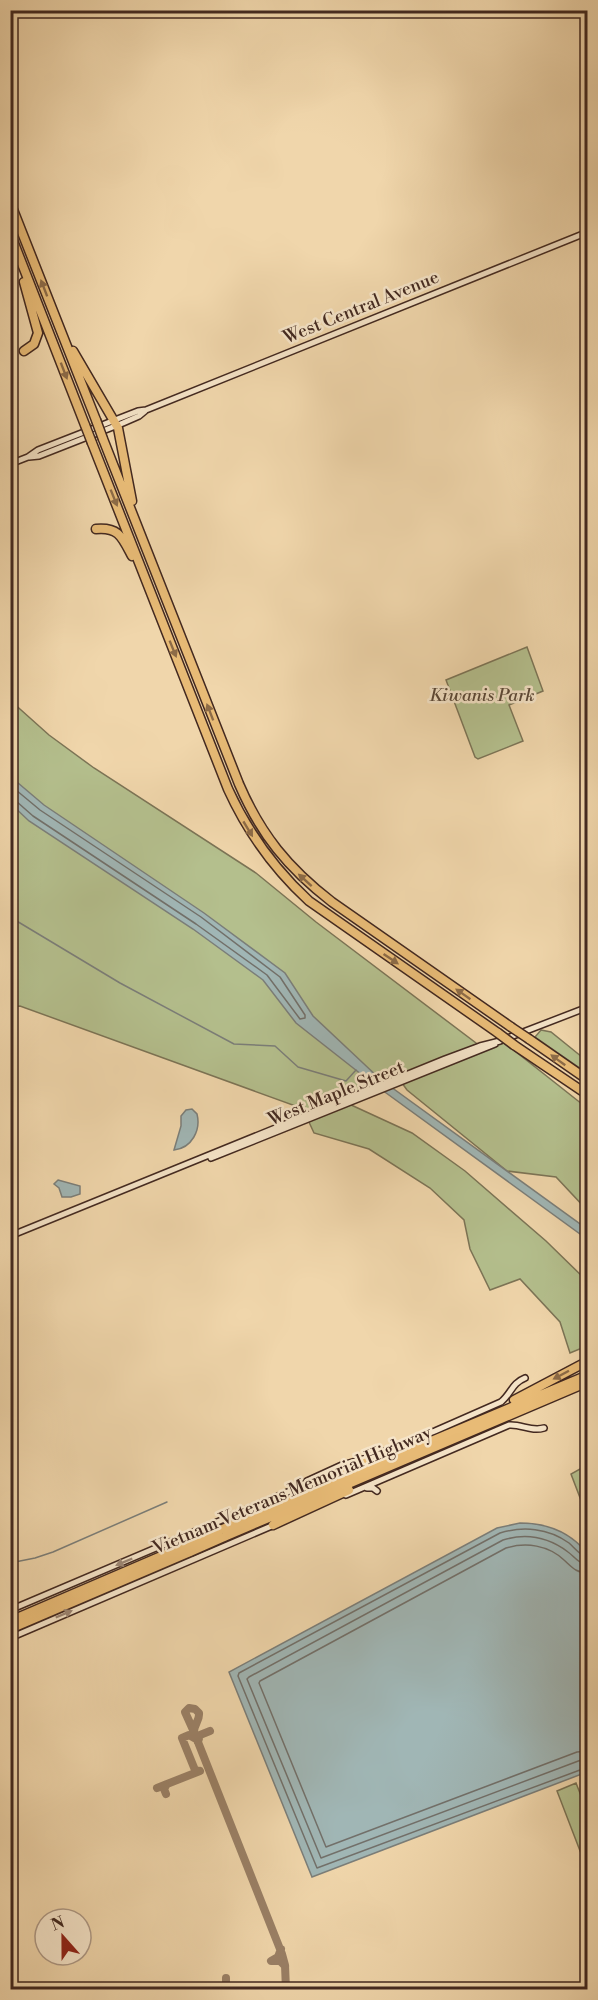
<svg xmlns="http://www.w3.org/2000/svg" width="598" height="2000" font-family="'Libre Bodoni',serif">
  <style>
    .green { fill: #b4bf8d; stroke: #7c7456; stroke-width: 1.5 }
    .water { fill: #a0b6b5; stroke: #7b7e79; stroke-width: 1.5 }
    .lines { fill: none; stroke-linecap: round; stroke-linejoin: round }
    .shore { stroke: #72706a; stroke-width: 1.5 }
    .stream { stroke: #7b7e79; stroke-width: 1.5 }
    .taxiway { stroke: #9a8066; stroke-width: 8 }
    .secondary-casing { stroke: #432920; stroke-width: 8 }
    .highway-casing { stroke: #432920; stroke-width: 11 }
    .secondary { stroke: #f5e4c8; stroke-width: 5 }
    .highway { stroke: #e8bb76; stroke-width: 8 }
    .highway-bridge-casing { stroke: #432920; stroke-width: 11; stroke-linecap: butt }
    .highway-bridge { stroke: #e8bb76; stroke-width: 8 }
    .oneway { fill: #8d6b47 }
    .oneway2 { fill: #9c8674 }
    .labels { text-anchor: middle; stroke-width: 5; stroke-linejoin: round; paint-order: stroke }
    .street-label { font-size: 18px; fill: #432920; stroke: #f5e4c8 }
    .park-label { font-size: 18px; font-style: italic; fill: #5a4736; stroke: #f5e4c8 }
  </style>
  <rect width="100%" height="100%" fill="#f0d6ab"/>
  <filter id="stains"><feTurbulence type="fractalNoise" baseFrequency=".00333" numOctaves="4"/><feColorMatrix values="0 0 0 0 .2 0 0 0 0 .09 0 0 0 0 .02 0 0 0 .5 -.17"/></filter>
  <radialGradient id="worn" r=".72"><stop offset=".6" stop-color="#630" stop-opacity="0"/><stop offset="1" stop-color="#630" stop-opacity=".3"/></radialGradient>
  <path class="green" d="M527 647 543 691 509 705 523 741 478 759 475 757 446 680Z
    M11 701 49 735 94 768 256 873 316 922 480 1046 312 1112 20 1006 11 1007Z
    M541 1030 551 1032 587 1061V1073L535 1037Z
    M501 1040 587 1108V1210L556 1177 507 1171 407 1090 402 1083Z
    M349 1104 412 1133 465 1171 546 1241 587 1281V1346L570 1353 560 1322 520 1279 490 1290 470 1249 464 1220 430 1188 369 1149 314 1133 308 1120Z
    M587 1465V1516L571 1474Z
    M576 1783 587 1811V1869L557 1791Z"/>
  <path class="water" d="M11 777 44 805 204 913 285 973 313 1016 380 1079 587 1229V1239L371 1082 296 1023 263 980 193 929 29 821 11 804Z
    M192 1109 197 1114C201 1130 192 1148 174 1150L181 1126V1116L186 1110Z
    M58 1180 80 1186V1194L71 1197H62L59 1188 54 1184Z
    M520 1523C547 1523 570 1532 587 1553V1772L312 1877 229 1672 497 1528Z"/>
  <g class="lines">
    <path class="shore" d="M10 785 40 810 201 917 280 977 305 1015V1018L300 1019 267 975 196 924 33 816 16 801 10 800
      M588 1556C580 1556 575 1548 569 1543 548 1528 523 1526 500 1533L239 1673 238 1676 317 1868 588 1767
      M588 1564C577 1563 575 1557 568 1552 548 1537 526 1533 503 1540L249 1677 247 1679 321 1858 581 1760H588
      M588 1573C576 1573 572 1567 564 1560 548 1545 526 1542 506 1548L260 1681 259 1683 326 1847 577 1752 588 1751"/>
    <path class="stream" d="M10 917 120 983 234 1044 275 1046 298 1067 346 1081 356 1070
      M10 1563 35 1558 53 1552 167 1502"/>
    <path class="taxiway" d="M194 1732 185 1712 189 1708 195 1709 199 1713C200 1720 194 1724 194 1732L282 1954 285 1965 286 1990
      M196 1739 189 1735 182 1738 195 1770 199 1771
      M198 1742 200 1735 210 1731
      M167 1784 200 1771
      M157 1788 167 1784 164 1789 166 1794
      M281 1949 278 1957 271 1961H280L285 1966
      M226 1978V1990"/>
    <defs>
      <path id="secondary" d="M29 457 39 456 123 423 139 416 145 411
        M10 464 28 457 38 450 138 411 146 410 588 232
        M211 1158 495 1044
        M10 1236 445 1059 480 1046 500 1041 588 1007
        M307 1481 342 1465 370 1457 435 1431 501 1402C511 1394 512 1383 525 1378
        M367 1488H373L377 1491
        M346 1495 509 1425C522 1424 531 1432 544 1428
        M10 1610 297 1488
        M10 1638 274 1525"/>
      <path id="highway" d="M10 202 96 420
        M10 233 85 425
        M24 282 38 333 34 344 24 351
        M73 351 118 428 132 501
        M103 439 239 784C261 835 288 868 332 902L511 1027
        M92 443 228 789C248 833 273 868 309 901L498 1033
        M96 529C119 527 122 537 132 556
        M529 1039 588 1080
        M514 1045 588 1095
        M514 1400 588 1361
        M296 1489 370 1461
        M273 1525 349 1490
        M220 1530 588 1375
        M224 1537 588 1382
        M10 1621 187 1545
        M10 1629 190 1552"/>
    </defs>
    <use href="#secondary" class="secondary-casing"/>
    <use href="#highway" class="highway-casing"/>
    <use href="#secondary" class="secondary"/>
    <use href="#highway" class="highway"/>
    <defs>
      <path id="highway-bridge" d="M96 420 103 439
        M85 425 92 443
        M511 1027 529 1039
        M498 1033 514 1045
        M187 1545 220 1530
        M190 1552 224 1537"/>
    </defs>
    <use href="#highway-bridge" class="highway-bridge-casing"/>
    <use href="#highway-bridge" class="highway-bridge"/>
  </g>
  <defs><path id="oneway-solid" d="M-6-.8H1V-3.2L6.5 0L1 3.2V.8H-6Z" transform="scale(1.5)"/></defs>
  <g class="oneway">
    <use href="#oneway-solid" transform="translate(44 288) rotate(-111)"/>
    <use href="#oneway-solid" transform="translate(64 371) rotate(69)"/>
    <use href="#oneway-solid" transform="translate(114 498) rotate(68)"/>
    <use href="#oneway-solid" transform="translate(173 649) rotate(68)"/>
    <use href="#oneway-solid" transform="translate(210 712) rotate(-111)"/>
    <use href="#oneway-solid" transform="translate(248 829) rotate(59)"/>
    <use href="#oneway-solid" transform="translate(305 880) rotate(-138)"/>
    <use href="#oneway-solid" transform="translate(391 959) rotate(34)"/>
    <use href="#oneway-solid" transform="translate(463 994) rotate(-145)"/>
    <use href="#oneway-solid" transform="translate(558 1060) rotate(-144)"/>
    <use href="#oneway-solid" transform="translate(561 1375) rotate(152)"/>
  </g>
  <g class="oneway2">
    <use href="#oneway-solid" transform="translate(124 1562) rotate(157)"/>
    <use href="#oneway-solid" transform="translate(64 1614) rotate(-23)"/>
  </g>
  <g class="labels">
    <g class="street-label">
      <text transform="translate(361 307) rotate(-22)" y="6">West Central Avenue</text>
      <text transform="translate(336 1093) rotate(-22)" y="6">West Maple Street</text>
      <text transform="translate(292 1490) rotate(-23)" y="6">Vietnam Veterans Memorial Highway</text>
    </g>
    <g class="park-label">
      <text x="482" y="701">Kiwanis Park</text>
    </g>
  </g>
  <rect width="598" height="2000" fill="none" stroke="#f0d6ab" stroke-width="36"/>
  <rect x="12" y="12" width="574" height="1976" fill="none" stroke="#432920" stroke-width="3"/>
  <rect x="18" y="18" width="562" height="1964" fill="none" stroke="#432920" stroke-width="1.5"/>
  <g transform="translate(63 1937) rotate(339)"><circle r="28" fill="#f5e4c8" stroke="#ae9985" stroke-width="1.5"/>
  <path d="M0-4.5L10 22L0 15L-10 22Z" fill="#8f2418"/>
  <text y="-9" font-size="16" font-weight="bold" text-anchor="middle" fill="#432920">N</text>
  </g>
  <rect width="100%" height="100%" filter="url(#stains)"/>
  <rect width="100%" height="100%" fill="url(#worn)"/>
</svg>
